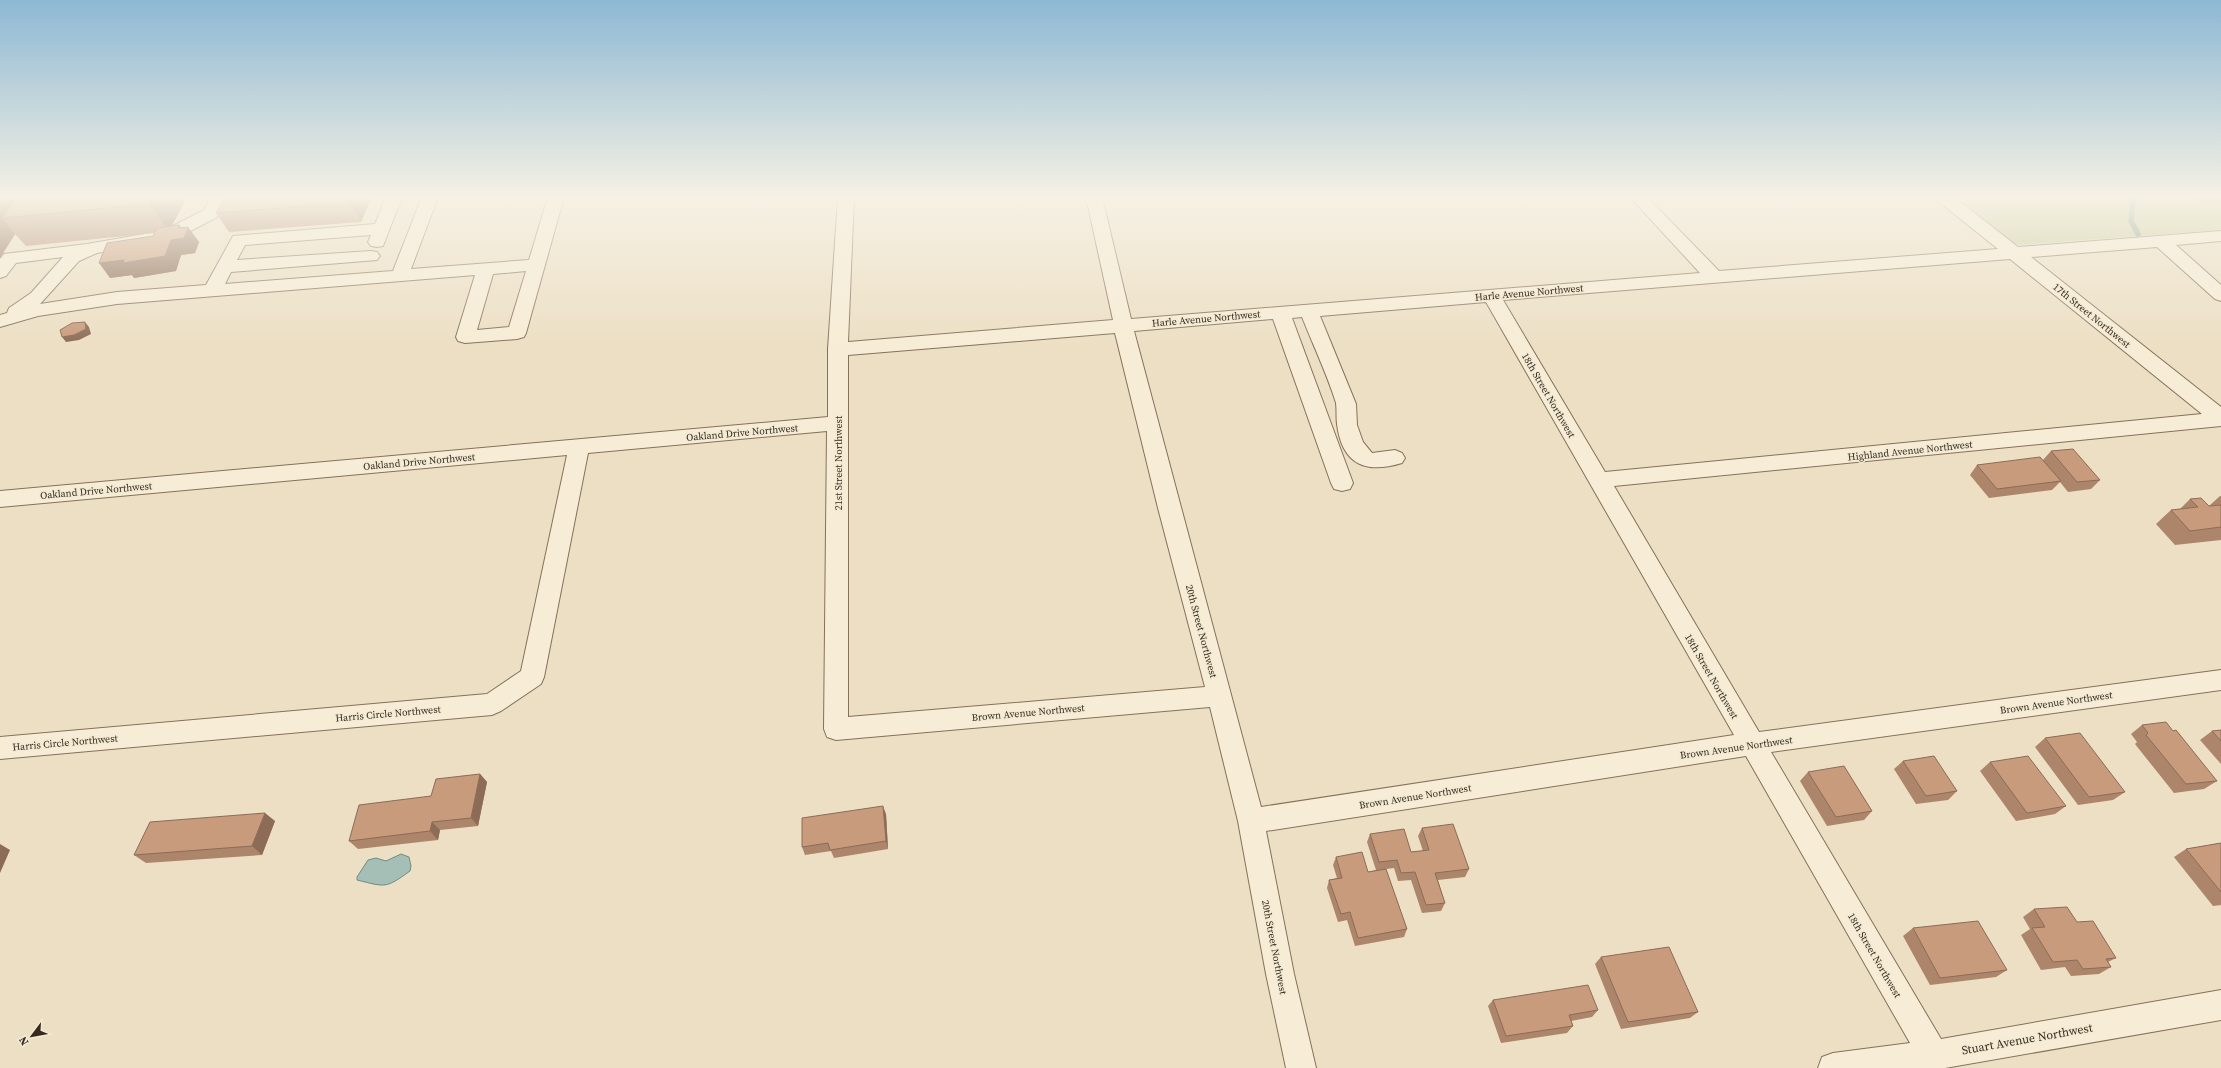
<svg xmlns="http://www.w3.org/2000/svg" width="2221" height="1068" font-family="'Source Serif 4',serif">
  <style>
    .green { fill: #c4c998 }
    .water { fill: #a5bfb7; stroke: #6d8c84 }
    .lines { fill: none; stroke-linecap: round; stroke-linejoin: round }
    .stream { stroke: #6d8c84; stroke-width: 5.5 }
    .minor-casing { stroke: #85715b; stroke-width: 2 }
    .minor { fill: #f7edd6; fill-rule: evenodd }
    .wall { fill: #ac856b }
    .shaded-wall { fill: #8c6c57 }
    .building { fill: #c89b7c; stroke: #8c6c57 }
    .labels { text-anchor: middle; stroke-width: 3; stroke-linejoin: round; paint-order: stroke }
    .street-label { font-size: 10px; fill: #362a1f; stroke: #f3ead3 }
    .near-street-label { font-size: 12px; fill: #362a1f; stroke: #f3ead3 }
  </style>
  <rect width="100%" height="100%" fill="#ecdfc4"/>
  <path class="green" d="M1953 197H2221V230L2020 245C1998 239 1971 211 1953 197Z"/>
  <path class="water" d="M401 854 409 857 411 866 410 871C385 889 386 887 357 880V877L368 860 376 858 386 861Z"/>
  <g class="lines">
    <path class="stream" d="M2133 197 2131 221 2138 234"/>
    <defs>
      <path id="minor" d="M212 197H228L217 217 183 235 159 242 97 253 79 261 40 304 117 292 206 285 233 236 375 224 386 197H402L383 246 377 247 371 246 368 242 371 235 245 245 237 260 371 251 377 252 380 256 377 260 231 272 225 284 393 271 422 197H438L411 269 529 260 548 197H564L526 333 524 337 517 339 465 343 458 341 456 337 475 275 117 304 38 316 0 327V315L7 313 9 308 31 293 63 257 16 263 6 276 0 278V259L4 254 87 244 156 232 171 227 204 210ZM526 271 509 327 477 330 493 274Z
        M838 197H854L848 342 1113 320 1086 197H1102L1131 319 1700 273 1630 197H1647L1719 271 1998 249 1938 201 1936 197H1954L2018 247 2221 231V241L2176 245 2221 285V301L2215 299 2157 247 2031 257 2221 407V426L1614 486 1759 732 2221 670V690L1771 752 1941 1039 2221 990V1020L1945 1068H1818L1822 1057 1833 1053 1910 1043 1746 756 1266 831 1294 974 1316 1068H1286L1266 974 1238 821 1210 707 836 740 827 737 824 729 827 431 588 453 544 677 541 684 501 711 492 715 0 759V737L487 694 521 671 567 455 0 507V491L828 417V349ZM2010 259 2202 414 1605 472 1503 300ZM1486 302 1734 735 1261 807 1134 331 1273 319 1331 483 1334 489 1342 491 1350 489 1353 483 1292 318 1302 317C1313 345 1327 374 1336 403 1337 410 1336 417 1337 424 1342 465 1366 474 1402 463L1405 458 1402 453 1395 450 1372 453 1363 442 1357 425 1356 404 1320 316ZM1115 333 1158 508 1205 687 848 717V355Z"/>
    </defs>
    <use href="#minor" class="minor-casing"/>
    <use href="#minor" class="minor"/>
  </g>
  <path class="wall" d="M0 197H187L172 226 179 225 182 228 199 242 195 253 181 255 176 271 134 278 132 275 110 278 153 236 155 233 26 246 15 234 0 258Z
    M372 197 361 222 229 232 216 213Z
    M2195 197H2221V203L2220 202 2204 204Z
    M2051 451 2100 480 2091 489 2068 492 2060 482 2052 490 1989 498 1970 475 1977 465 2043 460Z
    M2220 496H2221V540L2175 545 2156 524 2171 510 2180 509 2190 499 2209 506Z
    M2142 725 2217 781 2204 789 2174 793 2135 744 2137 742 2131 734Z
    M2221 730V764L2200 740 2212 731Z
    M2045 738 2125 792 2113 800 2078 805 2035 747Z
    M1903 761 1957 791 1948 800 1916 804 1894 769Z
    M1990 762 2066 806 2055 814 2016 821 1980 771Z
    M1808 772 1872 811 1864 820 1827 826 1800 781Z
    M480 774 487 782 478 826 440 830 438 840 358 849 349 841 431 796Z
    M886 814 888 849 834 858 831 851 805 855 802 847Z
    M275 821 262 855 146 863 134 855Z
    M1422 828 1469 869 1465 877 1438 880 1445 903 1441 911 1422 913 1411 880 1398 881 1394 868 1386 869 1407 929 1404 937 1355 946 1347 920 1338 922 1327 888 1329 880 1337 878 1333 865 1336 857 1368 872 1376 870 1367 842 1370 834 1411 852 1423 851 1418 836Z
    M2221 843V905L2213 906 2174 857 2186 849Z
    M2034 909 2077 922 2116 958 2108 962 2111 967 2099 974 2071 976 2065 967 2041 970 2021 935 2030 929 2023 917Z
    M1913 928 2007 970 1996 977 1930 985 1903 936Z
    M1601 957 1698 1012 1690 1018 1621 1029 1595 964Z
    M1493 1000 1598 1010 1592 1017 1571 1021 1573 1026 1567 1033 1501 1043 1488 1006Z"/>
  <path class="shaded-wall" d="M0 197H39L2 218 15 234 0 258Z
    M153 197H187L169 231 149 204Z
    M353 197H372L361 222 350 203Z
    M179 225 186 234 188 227 199 242 195 253 181 255 176 271 134 278 132 275 110 278 99 263 171 240 178 228Z
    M85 322 89 327 91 334 79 340 66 342 62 337Z
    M480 774 487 782 478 826 471 818Z
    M883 806 886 814 888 849 886 841Z
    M265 813 275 821 262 855 252 846Z
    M432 822 440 830 438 840 430 831Z
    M0 844 10 850 0 873Z"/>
  <path class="building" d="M17 197H153L149 204 2 218Z
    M225 197H353L350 203 216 213Z
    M179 225 178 228 188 227 184 238 171 240 165 256 123 263 124 260 99 263 107 243 153 236 157 228Z
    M85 322 86 329 74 335 62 337 60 330 72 323Z
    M2073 449 2100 480 2077 482 2051 451Z
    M2040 457 2061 481 1997 489 1977 465Z
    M2201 498 2209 506 2221 505V527L2190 531 2171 510 2198 507 2190 499Z
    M2166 722 2173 731 2176 730 2217 781 2186 784 2146 735 2148 733 2142 725Z
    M2221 730V741L2212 731Z
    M2080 733 2125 792 2089 797 2045 738Z
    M1934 756 1957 791 1926 796 1903 761Z
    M2028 756 2066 806 2027 813 1990 762Z
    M1844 766 1872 811 1836 817 1808 772Z
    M480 774 471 818 432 822 430 831 349 841 359 805 431 796 436 779Z
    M883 806 886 841 830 850 828 843 802 847V818Z
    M265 813 252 846 134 855 150 822Z
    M1453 824 1469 869 1435 873 1445 903 1426 905 1415 872 1401 873 1397 860 1379 862 1370 834 1404 829 1411 852 1429 850 1422 828Z
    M2221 843V892L2186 849Z
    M1362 852 1368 872 1386 869 1407 929 1358 938 1350 912 1341 914 1329 880 1342 878 1336 857Z
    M2067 907 2077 922 2093 921 2116 958 2106 959 2111 967 2083 969 2077 960 2053 962 2032 928 2045 927 2034 909Z
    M1978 921 2007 970 1940 978 1913 928Z
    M1669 947 1698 1012 1628 1022 1601 957Z
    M1588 985 1598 1010 1569 1015 1573 1026 1506 1036 1493 1000Z"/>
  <linearGradient id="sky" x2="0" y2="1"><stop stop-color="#8db8d4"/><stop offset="0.57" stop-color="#f6f1e4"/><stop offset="1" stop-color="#f6f1e4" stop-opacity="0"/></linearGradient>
  <rect width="2221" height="346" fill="url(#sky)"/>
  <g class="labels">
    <g class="street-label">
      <text transform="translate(1529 292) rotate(-5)" y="4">Harle Avenue Northwest</text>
      <text transform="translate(2092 315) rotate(39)" y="4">17th Street Northwest</text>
      <text transform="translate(1206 318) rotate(-5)" y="4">Harle Avenue Northwest</text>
      <text transform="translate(1549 395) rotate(60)" y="4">18th Street Northwest</text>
      <text transform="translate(742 432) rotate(-5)" y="4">Oakland Drive Northwest</text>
      <text transform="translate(1910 450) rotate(-6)" y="4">Highland Avenue Northwest</text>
      <text transform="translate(419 461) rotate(-5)" y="4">Oakland Drive Northwest</text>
      <text transform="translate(838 463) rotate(-90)" y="4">21st Street Northwest</text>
      <text transform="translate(96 490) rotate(-5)" y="4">Oakland Drive Northwest</text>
      <text transform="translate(1202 631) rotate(75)" y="4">20th Street Northwest</text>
      <text transform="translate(1712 676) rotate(60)" y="4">18th Street Northwest</text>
      <text transform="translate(2056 702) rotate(-8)" y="4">Brown Avenue Northwest</text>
      <text transform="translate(1028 712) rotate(-5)" y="4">Brown Avenue Northwest</text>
      <text transform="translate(388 713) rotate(-5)" y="4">Harris Circle Northwest</text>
      <text transform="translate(65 742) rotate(-5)" y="4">Harris Circle Northwest</text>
      <text transform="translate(1736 747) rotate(-8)" y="4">Brown Avenue Northwest</text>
      <text transform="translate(1415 796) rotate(-9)" y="4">Brown Avenue Northwest</text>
      <text transform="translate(1275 947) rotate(79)" y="4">20th Street Northwest</text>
      <text transform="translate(1875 955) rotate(60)" y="4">18th Street Northwest</text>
    </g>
    <g class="near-street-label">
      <text transform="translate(2027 1039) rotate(-10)" y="4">Stuart Avenue Northwest</text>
    </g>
  </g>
  <g transform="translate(32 1036) rotate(238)" stroke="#f3ead3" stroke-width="3" paint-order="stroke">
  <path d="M0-3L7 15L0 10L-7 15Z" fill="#362a1f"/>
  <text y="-6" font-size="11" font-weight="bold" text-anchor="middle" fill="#362a1f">N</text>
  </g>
</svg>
